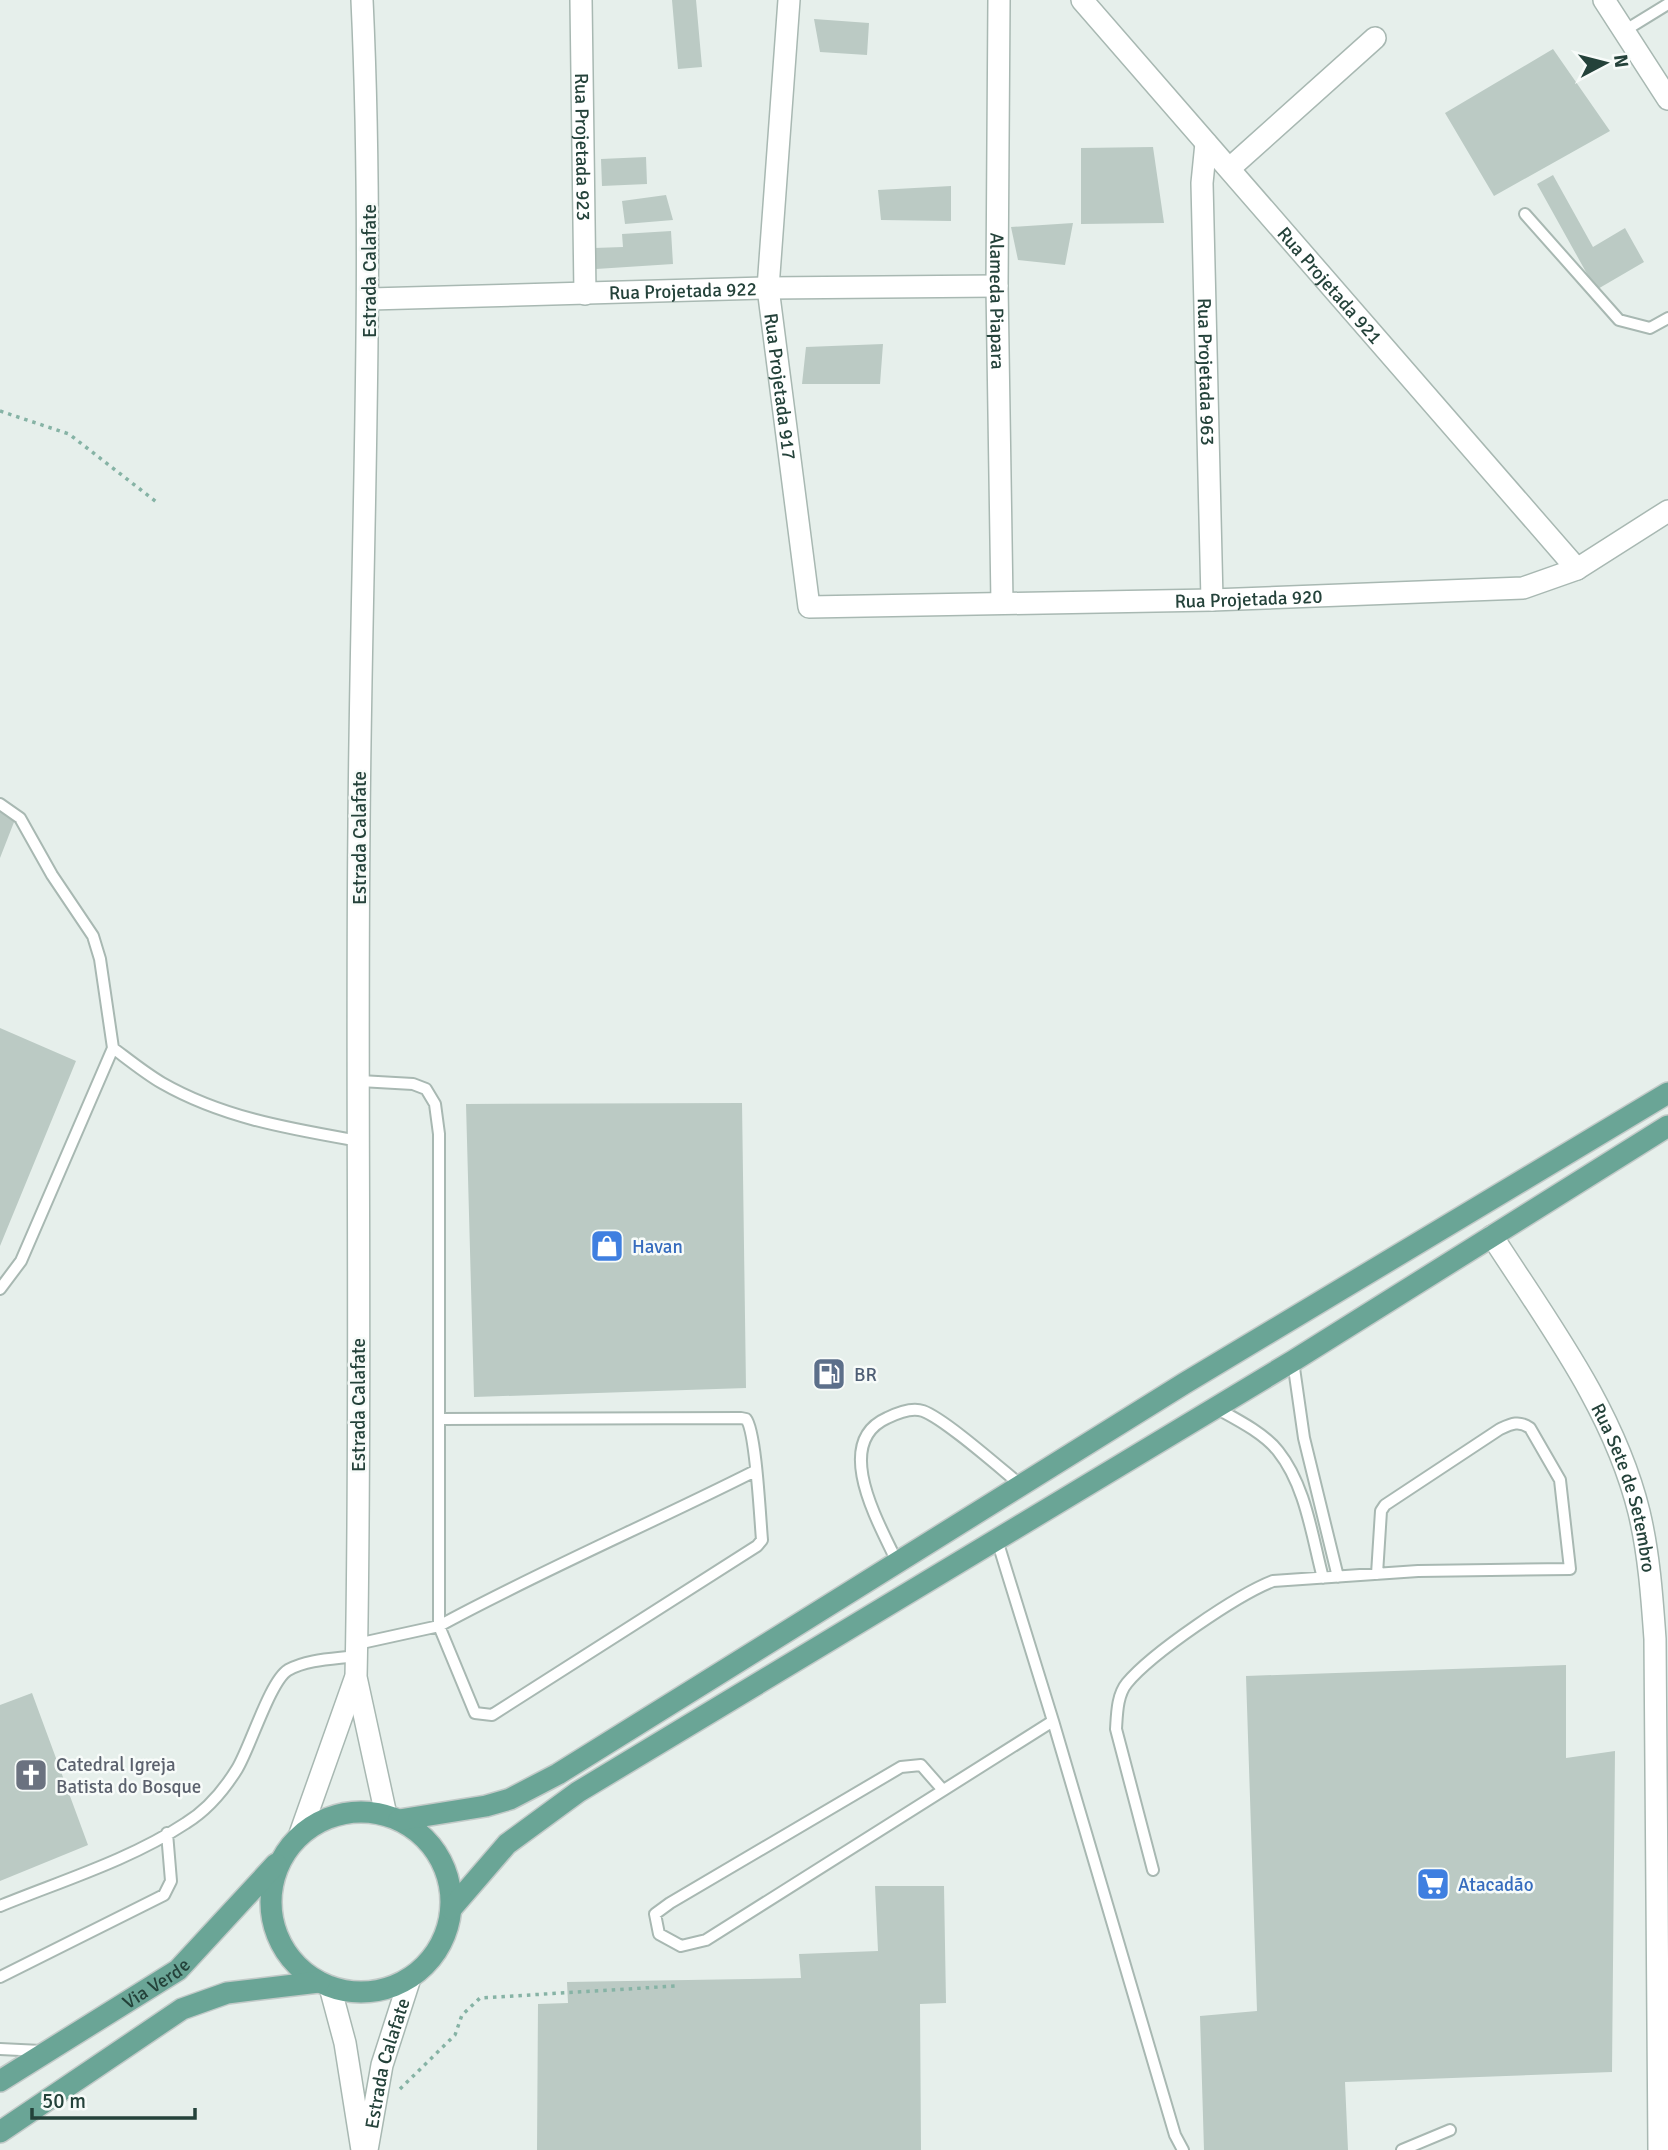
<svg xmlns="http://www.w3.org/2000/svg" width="1668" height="2150" font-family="Signika,sans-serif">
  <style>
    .building { fill: #bbcac4 }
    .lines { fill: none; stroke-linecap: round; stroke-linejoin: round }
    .service-casing { stroke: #a8b8b2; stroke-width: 14 }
    .minor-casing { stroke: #a8b8b2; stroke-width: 24 }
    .tertiary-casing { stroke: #a8b8b2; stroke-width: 24 }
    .primary-casing { stroke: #c2cac8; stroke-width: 24 }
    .path { stroke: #86b3a5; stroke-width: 3.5; stroke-dasharray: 3.5 5; stroke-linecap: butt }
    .service { stroke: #fff; stroke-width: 10 }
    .minor { stroke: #fff; stroke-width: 21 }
    .tertiary { stroke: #fff; stroke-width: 21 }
    .primary { stroke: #6aa596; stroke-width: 21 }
    .labels { text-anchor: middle; stroke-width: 5; stroke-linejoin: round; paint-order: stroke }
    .street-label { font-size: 19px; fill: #24423a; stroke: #f7fbf9 }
    .shop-label { font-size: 19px; fill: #366cbe; stroke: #f7fbf9; text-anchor: start }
    .service-label { font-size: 19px; fill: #4e5e75; stroke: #f7fbf9; text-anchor: start }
    .worship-label { font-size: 19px; fill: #5b616d; stroke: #f7fbf9; text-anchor: start }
  </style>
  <rect width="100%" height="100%" fill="#e6efeb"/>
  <path class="building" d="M672 0H696L702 67 678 69Z
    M814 19 869 23 867 55 820 52Z
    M1553 49 1610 131 1494 196 1445 113Z
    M1153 147 1164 223 1081 224V148Z
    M646 157 647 184 602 186 601 159Z
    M1553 175 1593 247 1625 228 1644 262 1596 290 1537 184Z
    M951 186V221L881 220 878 190Z
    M666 195 673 220 625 224 622 201Z
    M1073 223 1065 265 1018 260 1011 227Z
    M671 231 673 264 596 269 594 248 623 247 622 234Z
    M883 344 880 384H802L806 347Z
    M0 811 16 817 0 858Z
    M0 1028 76 1061 0 1246Z
    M742 1103 746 1388 474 1397 466 1104Z
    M1566 1665V1758L1615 1751 1612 2072 1345 2082 1348 2150H1204L1200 2016 1257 2011 1246 1676Z
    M32 1693 88 1845 0 1881V1705Z
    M875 1886H944L946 2003 920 2004 921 2150H537L538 2004 568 2003 567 1982 801 1978 799 1954 878 1951Z"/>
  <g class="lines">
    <defs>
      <path id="service" d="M1624 31 1668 4
        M1525 214 1619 320 1650 328 1668 318
        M0 804 20 818 52 875 93 936 100 959 113 1048C129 1060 145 1073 162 1083 223 1118 291 1129 359 1141
        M0 1289 21 1261 113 1048
        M1293 1361 1304 1438 1338 1577
        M1216 1408C1236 1419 1264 1433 1278 1451 1306 1486 1312 1537 1323 1578
        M441 1419 741 1418 746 1419C756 1431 760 1518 762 1540L757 1546 492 1715 475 1713 439 1626C542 1570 650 1524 755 1471
        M897 1562C880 1525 831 1443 887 1418 897 1413 912 1407 923 1411 945 1419 1001 1469 1022 1486
        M357 1644 439 1626V1134L435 1104 426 1089 413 1084 360 1081
        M1053 1721 1175 2135 1183 2150
        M942 1789 921 1765 901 1767 670 1903 655 1914 659 1934 681 1946 706 1940 1053 1721 997 1540
        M1153 1870 1116 1729C1117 1714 1117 1695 1127 1683 1152 1653 1237 1595 1273 1581L1418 1571 1570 1569 1560 1480 1530 1428C1519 1420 1511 1424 1500 1429L1385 1505 1381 1511 1377 1574
        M0 1906C61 1881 130 1860 186 1823 207 1810 224 1790 237 1769 250 1748 270 1681 288 1670 308 1659 334 1659 356 1656
        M0 1977 164 1895 171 1881 167 1833
        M0 2049 41 2051
        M1402 2150 1450 2130"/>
      <g id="minor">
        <path id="s1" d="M581 0 585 294"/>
        <path id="s2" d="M789 0 768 288 809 607 1212 600 1523 588 1577 569 1668 511"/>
        <path id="s3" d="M999 0 997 286 1002 603"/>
        <path id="s4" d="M1082 0 1577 569"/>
        <path d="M1604 0 1668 99"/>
        <path id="s5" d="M1206 143 1202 183 1212 600"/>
        <path d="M1230 168 1375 38"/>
        <path id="s6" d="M370 299 768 288 997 286"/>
      </g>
      <g id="tertiary">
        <path d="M362 0C375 275 361 550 359 826 356 1109 362 1393 356 1677L386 1815"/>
        <path id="s7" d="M1492 1236C1548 1323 1614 1410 1639 1512 1649 1554 1652 1597 1655 1639L1659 2150"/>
        <path d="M300 1834 355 1679"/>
        <path d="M330 1987 345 2043 362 2150"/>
        <path id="s8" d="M367 2150 382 2065 410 1978"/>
      </g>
      <g id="primary">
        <circle cx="361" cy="1902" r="90"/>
        <path d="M399 1820 486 1806 510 1799 558 1774 1185 1383 1668 1093"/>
        <path d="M451 1909 507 1844 578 1792 1293 1361 1668 1126"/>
        <path id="s9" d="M0 2081 178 1970 276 1864"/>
        <path d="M0 2132 182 2009 227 1993 319 1982"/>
      </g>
    </defs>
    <use href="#service" class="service-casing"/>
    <use href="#minor" class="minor-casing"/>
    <use href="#tertiary" class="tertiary-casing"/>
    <use href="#primary" class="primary-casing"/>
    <path class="path" d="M0 411 69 434 159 504
      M400 2089 455 2035 462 2015 480 1998 676 1986"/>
    <use href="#service" class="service"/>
    <use href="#minor" class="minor"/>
    <use href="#tertiary" class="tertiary"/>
    <use href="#primary" class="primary"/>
  </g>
  <defs>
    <symbol id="shop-square" viewBox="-11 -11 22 22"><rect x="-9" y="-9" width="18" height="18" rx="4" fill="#3f7fe0" stroke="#f7fbf9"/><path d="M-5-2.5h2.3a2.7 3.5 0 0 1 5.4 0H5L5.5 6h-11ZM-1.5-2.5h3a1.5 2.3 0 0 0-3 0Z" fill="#fff"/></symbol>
    <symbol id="fuel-square" viewBox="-11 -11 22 22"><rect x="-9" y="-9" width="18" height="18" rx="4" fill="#5c6f8a" stroke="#f7fbf9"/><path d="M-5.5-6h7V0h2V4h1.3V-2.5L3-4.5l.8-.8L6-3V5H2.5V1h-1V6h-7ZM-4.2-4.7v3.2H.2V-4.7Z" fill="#fff"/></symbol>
    <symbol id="church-square" viewBox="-11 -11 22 22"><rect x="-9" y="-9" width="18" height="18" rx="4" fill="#6b7280" stroke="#f7fbf9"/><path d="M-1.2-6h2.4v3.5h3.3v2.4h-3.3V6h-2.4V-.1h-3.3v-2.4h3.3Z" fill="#fff"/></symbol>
    <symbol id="supermarket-square" viewBox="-11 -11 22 22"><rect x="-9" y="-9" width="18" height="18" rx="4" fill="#3f7fe0" stroke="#f7fbf9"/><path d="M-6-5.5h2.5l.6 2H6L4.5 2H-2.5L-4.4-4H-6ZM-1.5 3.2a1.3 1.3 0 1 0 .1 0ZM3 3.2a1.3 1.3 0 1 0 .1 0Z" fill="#fff"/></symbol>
  </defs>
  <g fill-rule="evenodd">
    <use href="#shop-square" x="588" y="1227" width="38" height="38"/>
    <use href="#fuel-square" x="810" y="1355" width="38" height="38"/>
    <use href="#church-square" x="12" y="1756" width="38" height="38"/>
    <use href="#supermarket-square" x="1414" y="1865" width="38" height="38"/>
  </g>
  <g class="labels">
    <g class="street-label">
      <text dy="7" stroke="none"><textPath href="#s1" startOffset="147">Rua Projetada 923</textPath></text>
      <text transform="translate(369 271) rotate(-90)" y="7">Estrada Calafate</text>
      <text dy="7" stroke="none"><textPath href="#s4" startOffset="378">Rua Projetada 921</textPath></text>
      <text dy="7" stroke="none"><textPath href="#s6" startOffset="313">Rua Projetada 922</textPath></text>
      <text dy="7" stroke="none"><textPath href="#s3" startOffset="301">Alameda Piapara</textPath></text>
      <text dy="7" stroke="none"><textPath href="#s5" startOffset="229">Rua Projetada 963</textPath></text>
      <text dy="7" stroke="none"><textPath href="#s2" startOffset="388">Rua Projetada 917</textPath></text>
      <text dy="7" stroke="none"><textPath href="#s2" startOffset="1050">Rua Projetada 920</textPath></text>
      <text transform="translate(359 838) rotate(-90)" y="7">Estrada Calafate</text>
      <text transform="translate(358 1405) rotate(-90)" y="7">Estrada Calafate</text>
      <text dy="7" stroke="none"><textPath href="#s7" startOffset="287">Rua Sete de Setembro</textPath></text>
      <text dy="7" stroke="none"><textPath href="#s9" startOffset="184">Via Verde</textPath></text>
      <text dy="7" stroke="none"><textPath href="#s8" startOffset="89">Estrada Calafate</textPath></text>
    </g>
    <g class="shop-label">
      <text x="632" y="1253">Havan</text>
      <text x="1458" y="1891">Atacadão</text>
    </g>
    <g class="service-label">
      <text x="854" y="1381">BR</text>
    </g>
    <g class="worship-label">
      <text x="56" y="1771">Catedral Igreja<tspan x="56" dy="22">Batista do Bosque</tspan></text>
    </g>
  </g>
  <g transform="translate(1605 63) rotate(83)" stroke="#f7fbf9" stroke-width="5" paint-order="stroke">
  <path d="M0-5L12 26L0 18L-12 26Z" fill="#24423a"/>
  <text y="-10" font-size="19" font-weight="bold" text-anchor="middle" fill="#24423a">N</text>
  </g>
  <path d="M32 2108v10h163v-10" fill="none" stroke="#24423a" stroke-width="3.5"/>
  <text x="42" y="2108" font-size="21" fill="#24423a" stroke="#f7fbf9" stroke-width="5" paint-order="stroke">50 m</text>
</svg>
